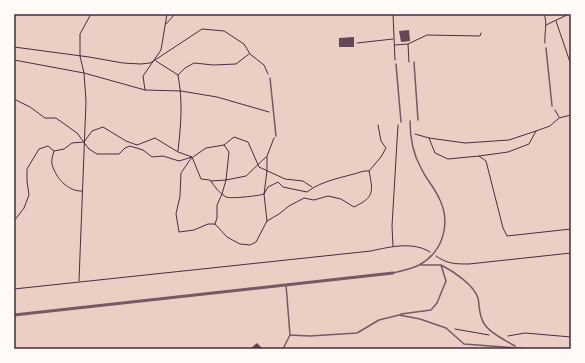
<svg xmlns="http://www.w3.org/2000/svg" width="585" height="363" font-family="Barlow,sans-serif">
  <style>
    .green { fill: #ebcfc5 }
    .building { fill: #644757 }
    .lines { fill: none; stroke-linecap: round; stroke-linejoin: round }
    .path { stroke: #4a2c40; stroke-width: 1 }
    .service { stroke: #755966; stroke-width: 1.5 }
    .minor { stroke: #755966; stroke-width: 3 }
    .neatline { fill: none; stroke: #4a2c40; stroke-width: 1.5 }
  </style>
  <rect width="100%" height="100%" fill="#f7e1d7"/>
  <path class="green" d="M14 14H571V349H14Z"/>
  <path class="building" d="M409 30 410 41 401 42 399 31Z
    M354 37V47H339V38Z
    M257 343 263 349H250Z"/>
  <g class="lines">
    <path class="path" d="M393 14 395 60
      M544 14C548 24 544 33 545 43
      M556 21 571 65
      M166 24 175 14
      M546 25 569 14
      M357 43 393 39
      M395 45 408 44
      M14 47 89 57 123 63 141 64 150 63 155 60 202 29 224 31 244 44 250 54 264 65 268 74
      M14 60 84 73 145 90 181 91 217 97 269 112
      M156 61 178 75
      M409 62 408 44 427 35 480 36 481 33
      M145 90 143 76 161 50 167 14
      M14 99 30 107 45 118H56L77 133 89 149 97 154H119L125 148 130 146 143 150 152 157 163 156 179 161 192 157 201 179 210 180C215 187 219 193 226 197 230 199 258 196 264 194L268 187 278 182 283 187 307 192C322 180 346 177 364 171H369L381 157 386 148 381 141 378 125
      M555 110 559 117
      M415 134 429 138 465 143 509 140 536 131
      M429 138 435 153 448 159 479 156 486 161 503 228 507 236 571 229
      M54 151C53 155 51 160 52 164 55 177 68 192 82 191
      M178 151C181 124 183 102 178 75L185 68 194 63 213 65 236 64 249 54
      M479 156 508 152 529 144 536 131 550 126 559 118 571 115
      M193 157 206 148 224 145 234 137 248 142 259 167 285 179 303 181 312 187
      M211 181 226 180 246 176 266 157
      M14 221 24 208 29 195 27 181V169L39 149 48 146 54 151 64 149 72 143 84 142 92 131 103 127 126 141 137 145 155 138 178 152 192 157 181 173 180 196 176 214 179 232 194 230 208 224H215L227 237 240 244 250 245 256 242 267 221 279 214 289 206 304 198 314 200 328 196 341 199 354 207C375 197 373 191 369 171
      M267 221 264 194 267 171V156L274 138
      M215 224 217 218V205L222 194 226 180 229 152 224 145
      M393 246 392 226 398 125
      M436 256C447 264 456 264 469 264L571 253
      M79 281 86 101 84 73 80 56V34L91 14
      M14 289 371 251C389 247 413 241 430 252
      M455 329 489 335
      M508 336 525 333 571 337"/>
    <path class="service" d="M546 48 552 106
      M414 62 418 120
      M396 64 401 122
      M270 78 276 136
      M441 265C453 271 474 285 478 298 480 307 478 315 485 325 491 334 505 340 515 346
      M393 273C401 271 411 269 419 265 443 252 451 224 440 200 435 188 426 179 421 168 413 154 410 137 410 121
      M401 314 431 310 437 303 446 281 441 265H421
      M290 335 310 336 357 333 379 320 399 315 420 319 446 328 464 344 530 349
      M283 349 290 335 286 285"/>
    <path class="minor" d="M14 315 393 273"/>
  </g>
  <rect width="585" height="363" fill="none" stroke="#fffaf5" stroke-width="30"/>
  <rect x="15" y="15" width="555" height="333" class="neatline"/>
</svg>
